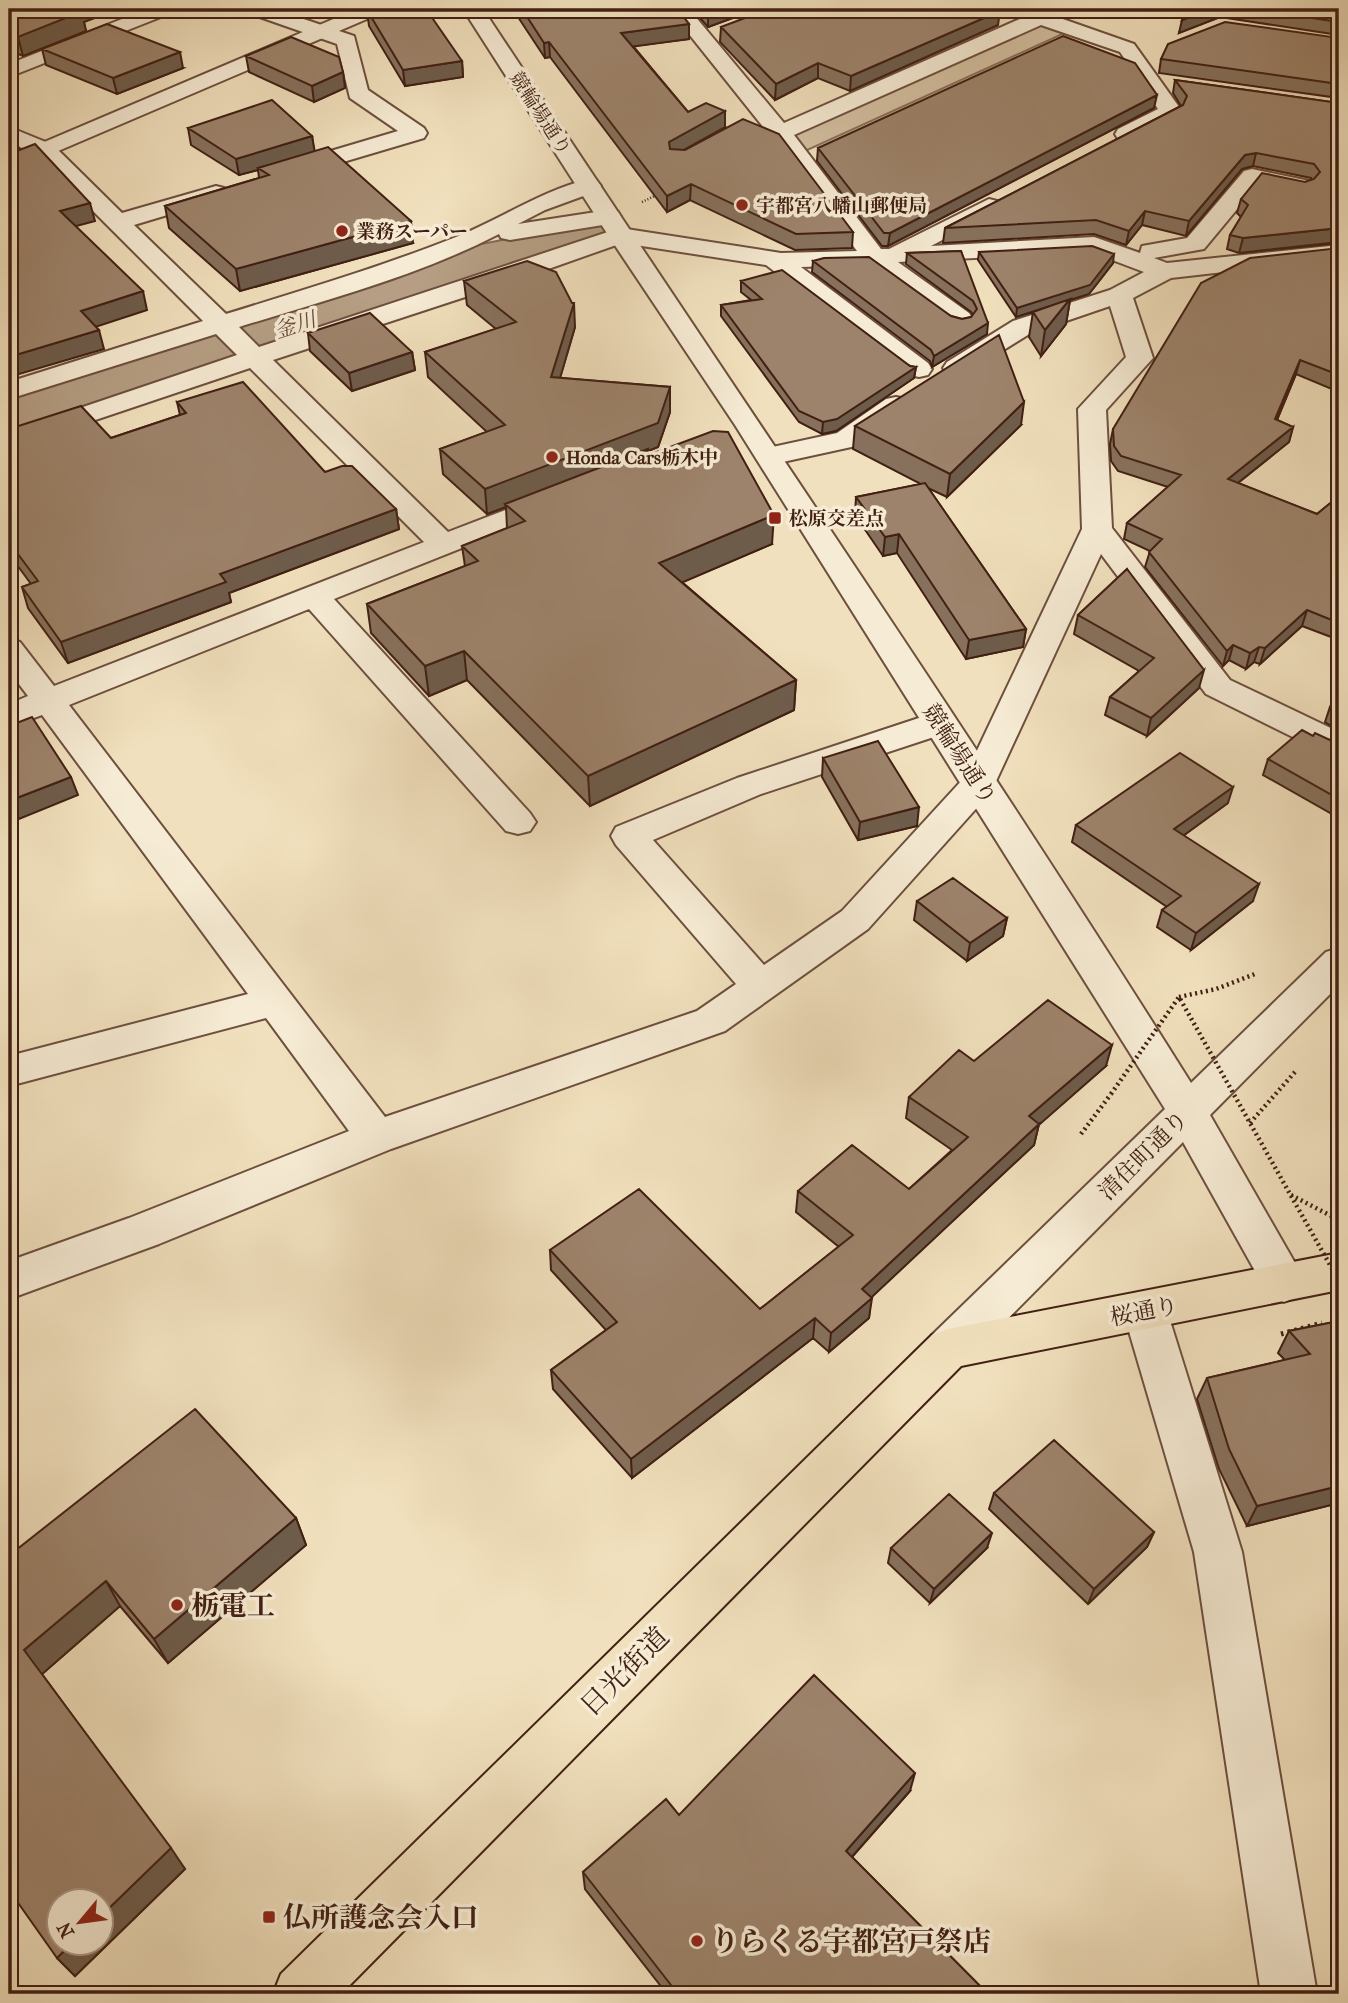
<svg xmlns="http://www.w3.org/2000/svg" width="1348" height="2003" font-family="'IM FELL French Canon','Noto Serif JP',serif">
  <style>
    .green { fill: #d3bfa0; stroke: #8a6f5a; stroke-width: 2 }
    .water { fill: #b59e83; stroke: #876b56; stroke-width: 2 }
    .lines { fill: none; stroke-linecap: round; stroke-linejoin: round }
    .shore { stroke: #7b5e4b; stroke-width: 2 }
    .river { fill: #b59e83; fill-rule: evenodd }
    .minor-casing { stroke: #6d4f3e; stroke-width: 4 }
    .tertiary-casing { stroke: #6d4f3e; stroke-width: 4 }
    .trunk-casing { stroke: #411f13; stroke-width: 4 }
    .path-far2 { stroke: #411f13; stroke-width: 2.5; stroke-dasharray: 1 2; stroke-linecap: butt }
    .path-far1 { stroke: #411f13; stroke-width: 4.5; stroke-dasharray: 2 3.5; stroke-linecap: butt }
    .path { stroke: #411f13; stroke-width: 5; stroke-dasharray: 2.5 4.5; stroke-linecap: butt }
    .minor { fill: #f6ebd4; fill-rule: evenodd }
    .tertiary { fill: #f6ebd4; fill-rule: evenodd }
    .trunk { fill: #f1e0bd; fill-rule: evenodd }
    .path-bridge { stroke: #411f13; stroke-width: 4.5; stroke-dasharray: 2 3.5; stroke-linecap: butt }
    .wall { fill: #87715c; stroke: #411f13; stroke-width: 2 }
    .shaded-wall { fill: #6e5c4b; stroke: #411f13; stroke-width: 2 }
    .building { fill: #9d836b; stroke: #411f13; stroke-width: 2 }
    .poi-dot { fill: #8f2418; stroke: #f6ebd4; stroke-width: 2.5 }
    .labels { text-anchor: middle; stroke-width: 7; stroke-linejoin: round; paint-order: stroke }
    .far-street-label { font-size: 19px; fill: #411f13; stroke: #f6ebd4 }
    .far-poi-label { font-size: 19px; font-weight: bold; fill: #411f13; stroke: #f6ebd4; text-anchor: start }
    .far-water-label { font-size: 21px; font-style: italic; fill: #6a4b3a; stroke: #f6ebd4 }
    .street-label { font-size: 23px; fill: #411f13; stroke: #f6ebd4 }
    .near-poi-label { font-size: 28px; font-weight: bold; fill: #411f13; stroke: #f6ebd4; text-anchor: start }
    .near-street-label { font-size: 28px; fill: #411f13; stroke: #f6ebd4 }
  </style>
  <rect width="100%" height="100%" fill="#f1e0bd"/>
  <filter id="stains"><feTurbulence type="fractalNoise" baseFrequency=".00286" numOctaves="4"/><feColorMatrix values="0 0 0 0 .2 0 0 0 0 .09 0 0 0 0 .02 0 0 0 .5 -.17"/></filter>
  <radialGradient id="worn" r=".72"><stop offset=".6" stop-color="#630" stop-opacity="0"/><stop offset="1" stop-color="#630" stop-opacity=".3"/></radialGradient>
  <path class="green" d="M1040 21 1069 31 805 151 791 135Z"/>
  <path class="water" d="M573 227 576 232 581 231 586 241 270 340 250 323 441 262 481 244Z
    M212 334 229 353 9 423V399Z"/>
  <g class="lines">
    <path class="shore" d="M540 241 544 243 541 247 273 332 268 328 270 324 443 269 483 251Z
      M9 405 208 343 214 347 212 351 9 416"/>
    <path class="river" d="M582 216 602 221 610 233 602 245 9 435V396Z"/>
    <defs>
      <path id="minor" d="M147 9H174L171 13 9 77V64Z
        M245 9H274L354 36 368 90 424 128 427 133 424 138 296 176H280L276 171 280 166 398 131 350 98 337 44 248 13Z
        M669 9H689L784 123 1022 18 1008 13 1005 9H1057L1060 13 1057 17 1134 44 1182 111 1179 116 1134 139H1118L1115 134 1118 129 1158 109 1120 52 1041 25 794 135 881 249H889L989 199 997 201 1001 206 997 211 931 246 1094 237 1140 253 1142 246 1187 238 1244 171 1252 169 1310 181 1314 186 1310 191 1302 193 1258 184 1204 249 1154 258 1167 263 1339 245V259L1171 278 1133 298 1153 358 1106 410 1112 528 1230 680 1339 732V757L1327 754 1206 694 1101 554 991 792 868 929 725 1031 391 1149 159 1244 9 1299V1261L129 1218 349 1131 266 1018 9 1086V1056L248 994 42 715 9 727V704L28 696 9 671V639L20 642 54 686 424 542 250 368 9 449V432L237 355 216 334 9 399V382L203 321 37 155 9 142V127L53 145 122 213 216 186 224 188 228 193 224 198 134 225 226 314C303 290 381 267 456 237 501 219 541 191 589 179L597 181 601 186 597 191 545 210 518 224 609 210 618 212 621 217 618 222 609 224 510 240 501 238 499 234C418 276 326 300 239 327L259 347 620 228 781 253 857 251 788 158ZM622 243 766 265 910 375 919 377 928 375 932 369 928 363 801 267 869 265 951 325 960 327 969 325 973 319 969 313 898 262 1091 252 1144 272 1110 290 1013 321 947 362 943 368 947 374 956 376 965 374 1031 333 1110 306 1126 357 1078 409 1082 529 964 778 842 911 764 965 653 840 761 794 952 731 957 723 952 715 940 712 928 715 737 778 616 827 611 836 616 845 736 984 697 1011 385 1117 69 705 309 609 506 831 518 834 530 831 536 822 530 813 334 599 567 506 572 500 567 494 557 491 547 494 448 532 273 360 520 279Z
        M896 397 906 399 910 405 906 411 856 446 769 465 759 462 755 456 759 450 837 433 886 399Z
        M1145 1292 1161 1297 1167 1311 1242 1552 1317 1994H1261L1194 1552 1123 1311 1129 1297Z"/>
      <path id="tertiary" d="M357 9H384L381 13 9 172V157Z
        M463 9H483C719 367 963 720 1191 1083L1326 952 1339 948V985L1210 1115 1299 1270 1306 1283 1299 1296 1284 1302 1269 1296 1183 1142 964 1363 948 1369 932 1363 926 1349 932 1335 1165 1109 735 425 608 235Z"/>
      <path id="trunk" d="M1339 1253V1290L961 1366 341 1994H273L281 1974 932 1335 948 1329Z"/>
    </defs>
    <use href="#minor" class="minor-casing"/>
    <use href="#tertiary" class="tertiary-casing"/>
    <use href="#trunk" class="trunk-casing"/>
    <path class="path-far2" d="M642 202 659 194"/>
    <path class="path-far1" d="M1179 997 1216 989 1255 974
      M1250 1123 1295 1072
      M1081 1134 1111 1094
      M1291 1195 1339 1220"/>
    <path class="path" d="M1281 1334 1322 1323"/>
    <use href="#minor" class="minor"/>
    <use href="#tertiary" class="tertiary"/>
    <use href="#trunk" class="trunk"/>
    <path class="path-bridge" d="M1111 1094 1179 997 1339 1281"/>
  </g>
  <path class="wall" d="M9 9 84 22 86 31 23 56 9 50Z
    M516 9H677L689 24V39L633 46 688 112 725 127 682 150 853 232 852 248 795 250 690 200 667 212 550 57 545 58 516 14Z
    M692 9H757L708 27Z
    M1188 9H1339V35L1220 17 1179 33Z
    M367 10 462 61 463 77 405 86 369 26Z
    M998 25 850 91 818 78 775 100 720 42 721 27Z
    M1339 38V98L1159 73 1161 59Z
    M42 49 183 68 117 94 46 65Z
    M246 56 343 72 345 88 314 102 249 72Z
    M1175 80 1339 103V243L1239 253 1227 249 1230 235 1241 217 1237 213 1241 199 1312 180 1311 178 1253 166 1242 169 1186 236 1142 225 1126 245 1094 234 943 243 945 228 1181 106 1173 93Z
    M1154 108 888 246H882L817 161 818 148Z
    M188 128 312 136 314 151 413 243 240 291 169 228 165 206 259 178 258 170 239 175 191 145Z
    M1339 248V392L1296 374 1277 420 1293 427 1289 442 1238 483 1317 514 1339 496V640L1302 626 1260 664 1254 662 1246 669 1229 660 1223 666 1145 567 1150 551 1124 539 1127 523 1168 487 1118 471 1111 461 1110 444 1113 429Z
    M961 251 987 334 932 367 930 361 812 272 813 261 951 316 962 319 971 317 973 315 971 312 906 264 907 253Z
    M979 252 1113 263 1089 294 1070 300 1066 324 1041 356 1029 337 1033 312 1036 311 1016 317 978 260Z
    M464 281 575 327 560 378 670 387V412L658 447 648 451V455L772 544 682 582 796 680 794 710 590 806 467 680 429 696 371 633 367 604 465 566 462 546 507 528 506 507 487 514 443 474 440 449 487 432 428 377 425 352 496 329 467 305Z
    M741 281 910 366 916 367 914 378 836 431 822 434 799 422 721 316V305L751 300 741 292Z
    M308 333 412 352 415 370 352 391 310 351Z
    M177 402 325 472 396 509 399 529 229 593 231 602 68 663 28 608 22 587 31 584 9 554V429L111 438 180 415Z
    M1021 425 947 497 928 488 1026 629 1023 647 966 659 897 553 883 556 855 515 856 497 921 484 853 449 855 426Z
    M1127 569 1199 688 1147 736 1105 715 1110 697 1139 671 1074 634 1078 615Z
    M1339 691V731L1325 722 1330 707Z
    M1313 736 1339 742V818L1263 775 1268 759Z
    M823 758 917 826 858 840 822 777Z
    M1228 803 1183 836 1253 901 1191 950 1157 927 1162 910 1167 907 1072 842 1076 825Z
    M917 901 1007 918 1003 936 967 961 914 920Z
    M974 1061 1106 1066 1039 1124 1034 1145 871 1297 869 1318 829 1352 813 1338 632 1478 553 1389 551 1370 606 1330 551 1270 550 1250 760 1309 839 1247 796 1212 798 1191 909 1189 952 1150 906 1118 909 1097Z
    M1339 1321V1503L1247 1526 1219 1469 1197 1399 1207 1378 1285 1360 1278 1353 1289 1331Z
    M994 1493 1154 1532 1147 1547 1088 1604 989 1509Z
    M296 1518 306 1545 168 1663 120 1606 42 1674 185 1869 75 1976 57 1958 16 1550Z
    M891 1548H987L930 1603 888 1563Z
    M910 1791 852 1857 988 1994H667L585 1889 583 1872 679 1815Z"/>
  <path class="shaded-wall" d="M70 9H119L84 22 86 31 23 56 18 37Z
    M717 9H757L708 27V12Z
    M1211 9H1222L1220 17 1179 33 1182 20Z
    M1000 11 998 25 850 91 851 76Z
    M689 24V39L622 48 621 33Z
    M549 42 550 57 545 58 544 43Z
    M180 52 183 68 117 94 113 78Z
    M462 61 463 77 405 86 403 70Z
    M818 63V78L775 100 776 84Z
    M343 72 345 88 314 102 312 86Z
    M1157 95 1154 108 888 246 890 233Z
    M725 111V127L669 158V142Z
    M15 132 19 150 9 156V135Z
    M312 136 315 153 258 168V170L239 175 236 159Z
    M1256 153 1253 166 1242 169 1186 236 1189 221 1245 155Z
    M691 184 690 200 667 212V196Z
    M90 203 95 221 65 229 60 211Z
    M1145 211 1142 225 1126 245 1129 231Z
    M411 221 413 243 240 291 236 269Z
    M1339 228V242L1239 253 1243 238Z
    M1114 254 1113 263 1089 294 1070 300 1066 324 1041 356 1045 330 1069 300 1016 317 1017 308Z
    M143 291 147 310 86 330 81 311Z
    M574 303 575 327 553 402 551 377Z
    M988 323 987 334 932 367 934 356Z
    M99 330 104 349 9 377V357Z
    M412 352 415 370 352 391 349 373Z
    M1300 360 1296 374 1271 434 1275 419Z
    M916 367 914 378 836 431 822 434 823 422Z
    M670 387V412L658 447 648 451 649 477 505 504 506 507 487 514 485 489Z
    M1024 402 1021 425 947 497 950 474Z
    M1293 427 1289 442 1224 494 1228 479Z
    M396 509 399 529 229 593 231 602 68 663 61 642 220 574Z
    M774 515 772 544 660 592 659 563Z
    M899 534 897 553 883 556 885 537Z
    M1307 610 1302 626 1260 664 1265 648Z
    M1026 629 1023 647 966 659 969 640Z
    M1233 645 1229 660 1223 666 1227 651Z
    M1259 647 1254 662 1246 669 1250 653Z
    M464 651 467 680 429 696 425 666Z
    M1204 670 1199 688 1147 736 1151 718Z
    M796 680 794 710 590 806 588 776Z
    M71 777 78 795 9 823V801Z
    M1233 787 1228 803 1169 846 1174 829Z
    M919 807 917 826 858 840 860 822Z
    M1259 884 1253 901 1191 950 1196 933Z
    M1007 918 1003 936 967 961 970 943Z
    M1112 1045 1106 1066 1024 1138 1029 1116Z
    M1039 1124 1034 1145 859 1309 862 1289Z
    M872 1298 869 1318 829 1352 831 1333Z
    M815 1318 813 1338 632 1478 631 1459Z
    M1339 1486V1503L1247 1526 1257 1506Z
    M296 1518 306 1545 168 1663 154 1639Z
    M1154 1532 1147 1547 1088 1604 1094 1589Z
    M992 1533 987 1548 930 1603 934 1589Z
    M106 1581 120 1606 41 1675 24 1650Z
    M915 1773 910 1791 842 1868 846 1851Z
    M171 1848 185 1869 75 1976 57 1958 72 1943H102V1915Z"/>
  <path class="building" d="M9 9H73L81 12 18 37 9 33Z
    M376 9H426L462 61 403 70 367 10Z
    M522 9H677L689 24 621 33 688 112 706 103 725 111 669 142 670 149 685 150 743 119 779 134 853 232 796 234 691 184 667 196 549 42 544 43Z
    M705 9H717L708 12Z
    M769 9H995L1000 11 851 76 818 63 776 84 721 27Z
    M1188 9H1211L1182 20Z
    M1252 9H1339V22Z
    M1225 22 1339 38V84L1161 59 1168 44Z
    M107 24 180 52 113 78 42 49Z
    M1063 36 1135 63 1157 95 890 233H884L818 148Z
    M291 37 339 57 343 72 312 86 246 56Z
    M1175 80 1339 103V228L1243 238 1230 235 1248 205 1241 199 1262 173 1305 182 1314 179 1320 172 1314 164 1256 153 1245 155 1189 221 1145 211 1129 231 1096 220 945 228 1183 105 1187 96Z
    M272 100 312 136 236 159 188 128Z
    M9 129 15 132 9 135Z
    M35 144 90 203 60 211 143 291 81 311 99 330 9 357V154Z
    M328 147 411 221 236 269 165 206 269 175 258 168Z
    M1092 246 1114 254 1090 285 1017 308 979 252Z
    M1339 248V375L1300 360 1275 419 1293 427 1228 479 1317 514 1339 496V623L1307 610 1265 648 1259 647 1250 653 1233 645 1227 651 1149 552 1162 539 1127 523 1181 475 1121 456 1114 446 1113 429 1201 283 1250 258Z
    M961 251 988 323 934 356 931 350 813 261 824 258 869 257 951 316 962 319 971 317 977 309 973 301 907 253Z
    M527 261 556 272 572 303H574L551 377 670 387 658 423 485 489 440 449 505 425 425 352 516 322 464 281Z
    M782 270 910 366 916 367 837 419 823 422 799 411 721 305 762 299 741 281Z
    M1070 299 1045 330 1033 312Z
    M370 313 412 352 349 373 308 333Z
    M999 335 1024 402 950 474 855 426Z
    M243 382 325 472 342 466H352L396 509 220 574 226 582 61 642 22 587 38 581 9 542V429L81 406 111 438 186 413 177 402Z
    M713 431 728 432 774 515 659 563 796 680 588 776 464 651 425 666 367 604 478 561 462 546 525 521 505 504 648 449 646 456Z
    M925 483 1026 629 969 640 899 534 885 537 856 497Z
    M1127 569 1204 670 1151 718 1110 697 1154 658 1078 615Z
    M1339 691V712L1330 707Z
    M32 717 71 777 9 801V726Z
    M1302 730 1313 736 1315 733 1332 741 1339 742V799L1268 759Z
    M878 741 919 807 860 822 823 758Z
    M1180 753 1233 787 1174 829 1259 884 1196 933 1162 910 1181 896 1076 825Z
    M953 878 1007 918 970 943 917 901Z
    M1048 1000 1112 1045 1029 1116 1039 1124 862 1289 872 1298 831 1333 815 1318 631 1459 551 1370 617 1322 550 1250 639 1189 760 1309 853 1235 798 1191 852 1145 909 1189 968 1137 909 1097 959 1050 974 1061Z
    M1339 1321V1486L1257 1506 1229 1449 1207 1378 1310 1354 1289 1331Z
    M195 1409 296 1518 154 1639 106 1581 24 1650 171 1848 102 1915V1901H60V1943H72L57 1958 9 1890V1541L16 1550Z
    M1054 1440 1154 1532 1094 1589 994 1493Z
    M949 1494 992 1533 934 1589 891 1548Z
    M814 1675 915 1773 846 1851 988 1994H678L583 1872 666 1799 679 1815Z"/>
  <g class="poi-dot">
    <circle cx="742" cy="205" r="7"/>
    <circle cx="342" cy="231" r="7"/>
    <circle cx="552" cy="457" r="7"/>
    <rect x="768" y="511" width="14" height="14" rx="3.5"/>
    <circle cx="177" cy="1605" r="7"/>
    <rect x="262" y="1910" width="14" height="14" rx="3.5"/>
    <circle cx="697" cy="1941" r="7"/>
  </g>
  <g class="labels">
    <g class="far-street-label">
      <text transform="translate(541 113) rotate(57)" y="7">競輪場通り</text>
    </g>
    <g class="far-poi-label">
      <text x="756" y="212">宇都宮八幡山郵便局</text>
      <text x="356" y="238">業務スーパー</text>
      <text x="566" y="464">Honda Cars栃木中</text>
      <text x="789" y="525">松原交差点</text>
    </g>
    <g class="far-water-label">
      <text transform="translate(295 325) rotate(-18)" y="7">釜川</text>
    </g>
    <g class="street-label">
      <text transform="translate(960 754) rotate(57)" y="8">競輪場通り</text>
      <text transform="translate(1143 1155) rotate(-45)" y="8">清住町通り</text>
      <text transform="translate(1144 1311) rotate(-11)" y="8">桜通り</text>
    </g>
    <g class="near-poi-label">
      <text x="191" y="1615">栃電工</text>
      <text x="283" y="1927">仏所護念会入口</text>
      <text x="711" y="1951">りらくる宇都宮戸祭店</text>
    </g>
    <g class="near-street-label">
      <text transform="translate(624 1671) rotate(-45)" y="10">日光街道</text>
    </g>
  </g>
  <rect width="1348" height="2003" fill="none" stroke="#f1e0bd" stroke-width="35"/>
  <rect x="10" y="10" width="1327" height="1982" fill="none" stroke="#411f13" stroke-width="3.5"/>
  <rect x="18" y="18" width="1313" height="1968" fill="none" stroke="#411f13" stroke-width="2"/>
  <g transform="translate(80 1922) rotate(241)"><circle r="33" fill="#f6ebd4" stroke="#ae9987" stroke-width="2"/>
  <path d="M0-5L12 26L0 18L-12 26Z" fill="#8f2418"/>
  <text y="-10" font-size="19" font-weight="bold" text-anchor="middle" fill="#411f13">N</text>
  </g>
  <rect width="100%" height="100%" filter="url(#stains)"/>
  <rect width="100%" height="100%" fill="url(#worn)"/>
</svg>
